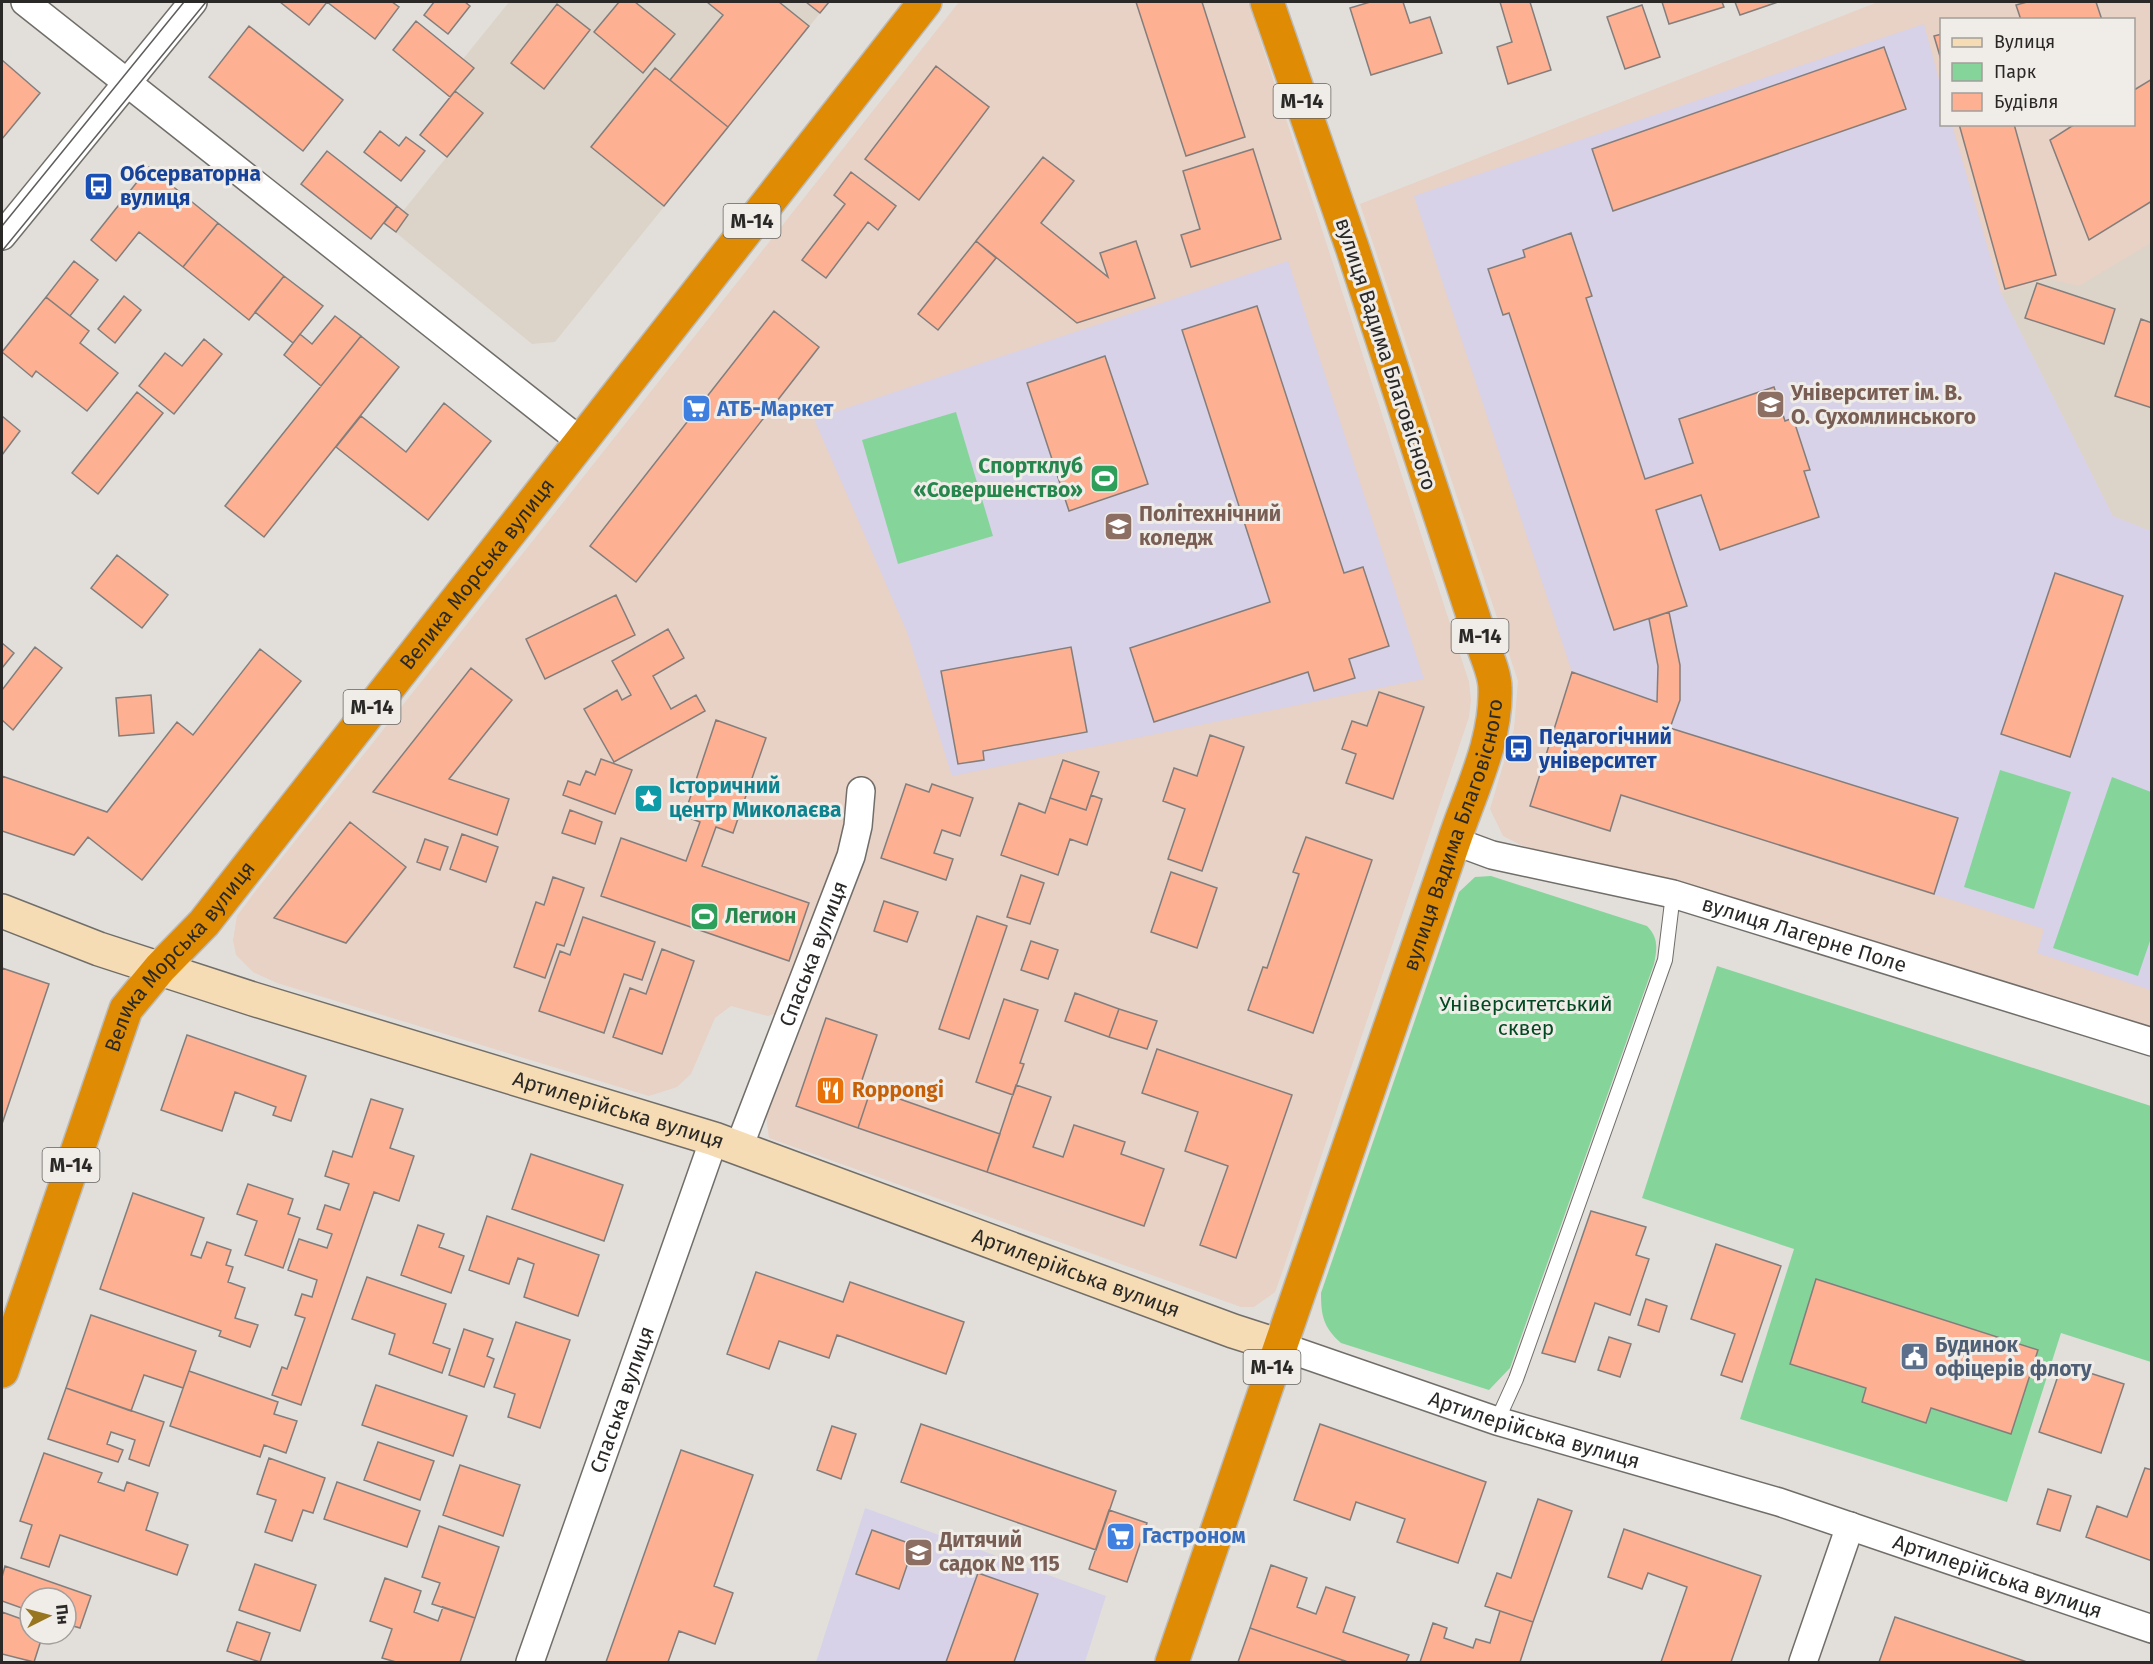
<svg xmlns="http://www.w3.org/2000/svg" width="2153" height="1664" font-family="'Fira Sans',sans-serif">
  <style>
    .commercial { fill: #e8d1c5; fill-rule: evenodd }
    .built { fill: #dcd4c9 }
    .education { fill: #d7d2e8 }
    .green { fill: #85d59b }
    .building { fill: #fdb092; stroke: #837e7c; stroke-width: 1.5 }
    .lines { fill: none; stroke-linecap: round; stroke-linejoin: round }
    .lane-casing { stroke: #716e6a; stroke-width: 16 }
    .street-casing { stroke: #716e6a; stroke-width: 30 }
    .secondary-casing { stroke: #716e6a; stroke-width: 36 }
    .highway-casing { stroke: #bbbbba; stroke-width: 36 }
    .lane { stroke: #fff; stroke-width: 14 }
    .street { stroke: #fff; stroke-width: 27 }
    .secondary { stroke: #f5dcb4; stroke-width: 33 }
    .highway { stroke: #df8b04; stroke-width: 33 }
    .tram { stroke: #605e5c; stroke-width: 1.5 }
    .labels { text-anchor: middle; stroke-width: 6; stroke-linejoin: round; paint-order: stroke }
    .shield { fill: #f0ece8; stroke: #656461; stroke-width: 1.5 }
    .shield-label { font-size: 20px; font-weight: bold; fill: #2a2927 }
    .transit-label { font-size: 21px; font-weight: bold; fill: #164399; stroke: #f0ece8; text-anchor: start }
    .street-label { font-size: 21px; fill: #2a2927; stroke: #f0ece8 }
    .education-label { font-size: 21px; font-weight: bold; fill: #785e54; stroke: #f0ece8; text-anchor: start }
    .shop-label { font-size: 21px; font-weight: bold; fill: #366cbe; stroke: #f0ece8; text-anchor: start }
    .leisure-label { font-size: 21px; font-weight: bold; fill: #27864d; stroke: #f0ece8; text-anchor: end }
    .culture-label { font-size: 21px; font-weight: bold; fill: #0d838f; stroke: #f0ece8; text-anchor: start }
    .park-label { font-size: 21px; fill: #014921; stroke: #f0ece8 }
    .food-label { font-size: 21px; font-weight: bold; fill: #c56008; stroke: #f0ece8; text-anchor: start }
    .service-label { font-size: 21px; font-weight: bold; fill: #4e5e75; stroke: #f0ece8; text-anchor: start }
  </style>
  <rect width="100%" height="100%" fill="#e2dfdb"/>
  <path class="commercial" d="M959 2H1248L1469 682 1471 700 1469 717 1282 1273 1275 1292 1254 1307H1241L769 1138 766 1115 801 1022 777 1013 768 1016 731 1006 715 1018 691 1074 677 1087 649 1096 277 983 253 972 236 955 233 940 237 916 254 893Z
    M1878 2H2151V1034L1521 845 1503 836 1490 809 1514 729 1518 681 1360 204ZM1942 20H2134V124H1942Z"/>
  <path class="built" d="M509 2H829L555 342 532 344 384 223 397 206 403 211 482 113 455 91 474 68 463 59Z
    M2151 243V531L2113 516 2001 293 2049 279 2079 286Z"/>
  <path class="education" d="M1924 24 1941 87 1942 124 1952 125 2001 293 2113 516 2151 531V990L2037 953 2044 929 1622 796 1610 831 1530 806 1572 672 1414 196Z
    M1288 261 1424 679 952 776 907 632 814 419Z
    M865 1508 1106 1596 1085 1662H816Z"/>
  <path class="green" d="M956 412 993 536 898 564 862 440Z
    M2000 770 2071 792 2034 909 1964 887Z
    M2112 777 2151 792V938L2138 976 2053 948Z
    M1491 876 1647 926C1659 938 1657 949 1654 964L1510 1368 1489 1390 1341 1343C1323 1327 1321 1315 1321 1293L1459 892 1475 877Z
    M1717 966 2151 1106V1362L2061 1333 2007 1502 1740 1419 1794 1249 1642 1198Z"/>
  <path class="building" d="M280 2H392L399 7 375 39 327 2 309 25Z
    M434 2H465L470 6 448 34 424 15Z
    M619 2H635L675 34 643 73 594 32Z
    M707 2H779L809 26 728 127 670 80 723 15Z
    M806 2H829L820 13Z
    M1136 2H1202L1245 137 1186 156Z
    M1370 2H1403L1410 23 1430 17 1442 53 1371 75 1350 8Z
    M1500 2H1530L1551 70 1508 84 1497 47 1512 42Z
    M1662 2H1722L1724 7 1669 24Z
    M1735 2H1778L1740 15Z
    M2027 2H2096L2102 20H2021L2016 5Z
    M557 4 590 30 544 89 511 63Z
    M1642 5 1660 57 1625 69 1607 17Z
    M416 21 474 68 450 97 393 50Z
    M249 26 343 100 303 151 209 77Z
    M1942 34V63L1934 36Z
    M1884 47 1906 109 1613 211 1592 149Z
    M2 60 40 93 2 139Z
    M936 66 989 107 919 200 865 159Z
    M655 68 728 127 664 206 591 147Z
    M2152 79V201L2089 240 2050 140 2075 124H2134V90Z
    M455 91 483 113 447 157 420 135Z
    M1959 124H2014L2056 275 2005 289Z
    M380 131 399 146 406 137 425 151 401 181 364 152Z
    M1253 149 1281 239 1191 267 1181 235 1200 229 1183 171Z
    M327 151 397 206 371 239 301 184Z
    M1043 157 1074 181 1041 223 1108 277 1100 253 1136 241 1155 298 1077 323 976 241Z
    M149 167 218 223 183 267 139 232 116 261 91 240Z
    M851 172 896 206 878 230 868 222 826 278 802 260 845 204 834 195Z
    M397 206 408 215 396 232 384 223Z
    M218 223 284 276 249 320 183 267Z
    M1571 233 1592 296 1586 298 1645 479 1693 463 1679 419 1774 387 1785 421 1793 418 1810 470 1804 471 1819 517 1720 550 1701 495 1656 510 1687 606 1614 630 1509 313 1503 315 1488 269 1525 257 1523 250Z
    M976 241 996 258 938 330 918 314Z
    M74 261 98 280 70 316 46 297Z
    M284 276 323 306 293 343 255 312Z
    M2037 283 2115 309 2104 344 2025 318Z
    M124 296 141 310 115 343 98 329Z
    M46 297 89 331 80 343 118 373 87 411 36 371 32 377 2 352Z
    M1257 306 1344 573 1363 567 1389 646 1349 659 1355 678 1314 691 1308 672 1154 722 1130 648 1270 602 1182 330Z
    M774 311 819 347 636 582 590 546Z
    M335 316 361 336 321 386 284 355 300 334 312 344Z
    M2141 319 2152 323V408L2115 396Z
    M361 336 399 367 264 537 225 506Z
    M204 339 222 354 174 414 139 386 165 353 182 366Z
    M1105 356 1148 484 1069 511 1027 383Z
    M137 392 163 413 98 494 72 473Z
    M444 403 491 441 428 520 336 447 361 416 406 452Z
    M2 416 20 431 2 455Z
    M117 555 168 595 142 628 91 588Z
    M2055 573 2123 596 2070 757 2001 734Z
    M616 595 635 635 545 679 526 639Z
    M1669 612 1680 665V700L1670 728 1958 818 1934 894 1621 795 1610 831 1530 806 1572 672 1657 702 1658 666 1649 619Z
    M668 629 684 658 653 676 671 709 696 695 705 711 614 762 584 709 617 690 622 700 631 695 612 661Z
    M2 643 14 653 2 668Z
    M35 647 62 668 13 730 2 720V690Z
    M1071 647 1087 732 983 751 984 760 958 764 941 671Z
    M260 649 301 681 142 880 88 837 74 855 2 831V776L107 812 177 722 193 735Z
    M471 668 512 700 449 779 509 799 497 835 373 792Z
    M1379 692 1424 707 1393 799 1346 783 1356 754 1342 749 1352 721 1367 726Z
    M151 695 154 733 119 736 116 698Z
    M716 720 766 738 733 833 716 827 702 866 809 903 789 961 601 896 621 838 686 861 700 822 684 816Z
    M1210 735 1244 747 1202 871 1168 859 1185 809 1163 801 1174 768 1197 776Z
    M601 759 632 770 615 814 563 795 568 781 580 785 586 771 595 775Z
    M1063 760 1099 772 1086 810 1050 798Z
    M906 784 929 792 932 784 973 798 960 836 942 830 934 853 953 859 946 880 881 858Z
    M1091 795 1102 799 1087 845 1070 839 1058 875 1001 855 1019 803 1045 813 1050 798 1086 810Z
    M570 810 602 822 595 844 562 833Z
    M350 822 406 867 346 943 274 918Z
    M462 834 498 847 486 882 450 869Z
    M1306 837 1372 860 1313 1033 1248 1010 1263 967 1267 968 1299 874 1293 872Z
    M425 839 448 847 440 870 417 862Z
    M1171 872 1217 888 1197 948 1151 932Z
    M1021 875 1044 883 1030 924 1007 917Z
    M553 877 584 888 564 946 557 944 545 978 514 967 536 902 544 905Z
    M884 901 918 912 907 942 874 931Z
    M977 916 1007 926 969 1039 939 1029Z
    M583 917 655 942 642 980 624 974 604 1033 539 1011 560 951 570 955Z
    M1031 941 1058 950 1048 979 1021 970Z
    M662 949 694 961 662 1054 613 1037 630 988 646 994Z
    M2 968 49 984 2 1124Z
    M1075 993 1119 1009 1109 1037 1065 1021Z
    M1004 999 1038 1010 1020 1063 1024 1064 1013 1095 976 1082Z
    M1119 1009 1157 1021 1147 1049 1109 1037Z
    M826 1018 877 1035 860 1086 871 1089 858 1128 796 1106Z
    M187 1035 306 1076 291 1121 273 1115 276 1107 235 1092 222 1131 161 1110Z
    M1157 1049 1292 1095 1236 1258 1200 1245 1228 1166 1185 1151 1198 1112 1142 1093Z
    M1016 1085 1051 1097 1033 1147 1063 1157 1074 1125 1125 1142 1121 1154 1164 1169 1144 1226 987 1172Z
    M871 1089 1000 1134 987 1172 858 1128Z
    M371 1099 403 1109 390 1148 414 1156 399 1201 374 1192 301 1405 272 1395 282 1367 287 1369 305 1318 295 1315 302 1294 312 1297 317 1280 288 1270 299 1239 327 1248 332 1234 317 1229 325 1205 340 1210 349 1184 325 1176 333 1151 352 1157Z
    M531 1154 623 1185 604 1241 512 1209Z
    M248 1184 293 1199 288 1214 300 1218 283 1268 245 1255 257 1221 237 1214Z
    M133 1193 204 1218 191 1255 201 1258 207 1242 231 1250 226 1265 233 1267 228 1282 245 1288 235 1318 258 1325 250 1347 219 1336 221 1331 100 1289Z
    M1591 1211 1646 1227 1636 1255 1649 1259 1630 1315 1595 1303 1575 1362 1542 1353Z
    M487 1216 599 1255 578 1316 524 1297 534 1264 518 1258 509 1284 469 1270Z
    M418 1225 444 1234 439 1247 464 1256 451 1293 401 1275Z
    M1716 1244 1781 1266 1742 1382 1721 1375 1735 1334 1691 1319Z
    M756 1272 843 1302 850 1282 964 1322 946 1374 837 1335 829 1358 779 1341 769 1369 727 1354Z
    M367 1277 446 1304 433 1343 450 1349 442 1373 389 1354 395 1334 352 1319Z
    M1816 1279 2038 1350 2011 1434 1931 1408 1926 1423 1862 1402 1866 1388 1790 1364Z
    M1646 1299 1667 1306 1659 1332 1638 1325Z
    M91 1315 196 1351 183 1388 144 1375 131 1411 66 1388Z
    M516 1322 570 1340 540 1428 508 1417 515 1394 494 1387Z
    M464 1329 493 1339 487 1356 494 1359 484 1387 449 1375Z
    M1609 1337 1631 1344 1620 1377 1598 1370Z
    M2062 1364 2124 1384 2101 1453 2039 1432Z
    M189 1371 278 1402 274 1414 297 1421 286 1453 264 1445 260 1457 170 1426Z
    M376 1385 467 1416 453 1456 362 1425Z
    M66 1388 164 1422 149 1466 129 1459 135 1440 111 1432 107 1444 123 1450 118 1462 48 1439Z
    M921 1424 1116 1491 1096 1550 901 1482Z
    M1320 1424 1486 1482 1458 1563 1397 1542 1405 1519 1356 1502 1350 1520 1294 1500Z
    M832 1426 856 1434 841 1479 817 1470Z
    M378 1442 434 1461 420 1500 364 1480Z
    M681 1450 753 1475 714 1586 733 1593 715 1644 679 1631 668 1662H606Z
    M44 1453 102 1473 98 1482 124 1491 127 1482 158 1493 146 1530 188 1545 177 1575 60 1535 49 1567 21 1558 32 1525 20 1521Z
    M269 1458 325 1478 313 1513 303 1510 292 1541 265 1532 276 1500 257 1494Z
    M460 1465 520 1485 503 1536 443 1515Z
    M2145 1468 2152 1470V1561L2086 1537 2097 1506 2127 1517Z
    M337 1482 420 1511 407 1547 324 1519Z
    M2048 1489 2071 1496 2060 1531 2037 1524Z
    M1538 1499 1572 1511 1533 1622 1485 1606 1497 1573 1511 1578Z
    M1109 1510 1147 1523 1127 1582 1089 1569Z
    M439 1526 499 1547 475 1618 432 1604 440 1583 422 1577Z
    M1624 1529 1761 1576 1731 1662H1661L1687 1587 1648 1573 1642 1589 1608 1577Z
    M872 1530 914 1545 899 1589 856 1574Z
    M255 1564 316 1585 300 1631 239 1610Z
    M1271 1565 1307 1578 1297 1607 1316 1614 1326 1587 1355 1597 1343 1632 1409 1655 1406 1662H1348L1250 1628Z
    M5 1566 91 1596 80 1628 66 1624V1598H30V1611L2 1601V1577Z
    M978 1573 1038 1594 1014 1662H946Z
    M385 1578 421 1591 414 1612 438 1621 443 1607 475 1618 460 1662H396L382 1658 392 1629 370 1621Z
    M1500 1611 1533 1622 1520 1662H1420L1433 1623 1447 1628 1444 1638 1473 1648 1476 1639 1490 1643Z
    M2 1612 30 1622V1634H43L34 1662 2 1654Z
    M1895 1617 2027 1662H1879Z
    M237 1622 270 1633 260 1662 227 1651Z
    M1250 1628 1342 1660 1341 1662H1238Z"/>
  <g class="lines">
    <defs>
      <path id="lane" d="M1497 1421 1516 1379 1665 960 1673 894"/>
      <g id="street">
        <path d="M25 2 579 440"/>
        <path d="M2 236 193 2"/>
        <path id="s1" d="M1454 841 1492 855 1673 894 2152 1042"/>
        <path id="s2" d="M739 1147 851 856 858 826 861 791"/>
        <path id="s3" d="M1280 1346 1497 1421 1779 1502 2152 1629"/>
        <path id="s4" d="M530 1662 714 1139"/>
        <path d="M1803 1662 1850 1526"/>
      </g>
      <g id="secondary">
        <path id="s5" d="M2 911 99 949 253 999 714 1139 1233 1331 1280 1346"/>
      </g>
      <g id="highway">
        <path id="s6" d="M2 1371 126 1009 160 968 204 923 925 2"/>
        <path id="s7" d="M1172 1662 1454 841C1470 793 1497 740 1495 688 1495 674 1487 657 1482 643L1353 250 1267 2"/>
      </g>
    </defs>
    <use href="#lane" class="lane-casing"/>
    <use href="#street" class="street-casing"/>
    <use href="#secondary" class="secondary-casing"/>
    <use href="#highway" class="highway-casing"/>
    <use href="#lane" class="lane"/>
    <use href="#street" class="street"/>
    <use href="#secondary" class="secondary"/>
    <use href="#highway" class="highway"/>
    <path class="tram" d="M2 226 184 2
      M2 251 206 2"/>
  </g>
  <defs>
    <symbol id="bus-square" viewBox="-11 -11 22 22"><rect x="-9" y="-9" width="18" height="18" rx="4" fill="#1a4fb4" stroke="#f0ece8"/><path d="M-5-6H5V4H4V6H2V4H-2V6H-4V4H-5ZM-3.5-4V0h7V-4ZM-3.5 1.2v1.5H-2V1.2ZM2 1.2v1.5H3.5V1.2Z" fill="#fff"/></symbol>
    <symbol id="university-square" viewBox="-11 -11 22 22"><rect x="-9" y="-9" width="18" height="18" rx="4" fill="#8d6e63" stroke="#f0ece8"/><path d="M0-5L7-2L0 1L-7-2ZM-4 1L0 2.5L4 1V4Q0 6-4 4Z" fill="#fff"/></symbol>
    <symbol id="supermarket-square" viewBox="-11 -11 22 22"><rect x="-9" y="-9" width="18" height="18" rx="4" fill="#3f7fe0" stroke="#f0ece8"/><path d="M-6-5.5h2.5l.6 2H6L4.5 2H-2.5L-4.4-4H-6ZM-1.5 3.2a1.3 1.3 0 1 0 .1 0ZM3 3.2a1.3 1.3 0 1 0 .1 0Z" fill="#fff"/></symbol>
    <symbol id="stadium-square" viewBox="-11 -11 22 22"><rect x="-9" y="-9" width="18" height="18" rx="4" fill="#2e9e5b" stroke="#f0ece8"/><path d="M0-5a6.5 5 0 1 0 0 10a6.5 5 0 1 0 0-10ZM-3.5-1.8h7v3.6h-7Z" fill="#fff"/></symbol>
    <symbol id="sight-square" viewBox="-11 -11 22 22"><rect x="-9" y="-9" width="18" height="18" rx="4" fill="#0f9aa8" stroke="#f0ece8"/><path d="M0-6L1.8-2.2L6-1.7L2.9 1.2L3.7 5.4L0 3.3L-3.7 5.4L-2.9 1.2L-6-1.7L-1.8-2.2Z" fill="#fff"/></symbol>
    <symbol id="restaurant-square" viewBox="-11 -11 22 22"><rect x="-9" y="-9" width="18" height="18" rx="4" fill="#e8710a" stroke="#f0ece8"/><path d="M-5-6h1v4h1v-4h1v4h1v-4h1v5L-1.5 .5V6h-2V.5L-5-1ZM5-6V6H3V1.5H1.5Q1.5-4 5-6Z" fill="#fff"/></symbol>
    <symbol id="civic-square" viewBox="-11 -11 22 22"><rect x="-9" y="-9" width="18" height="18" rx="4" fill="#5c6f8a" stroke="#f0ece8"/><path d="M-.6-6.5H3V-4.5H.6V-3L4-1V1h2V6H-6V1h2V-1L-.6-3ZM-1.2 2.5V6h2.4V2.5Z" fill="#fff"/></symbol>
    <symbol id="school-square" viewBox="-11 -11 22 22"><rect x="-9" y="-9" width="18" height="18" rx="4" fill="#8d6e63" stroke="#f0ece8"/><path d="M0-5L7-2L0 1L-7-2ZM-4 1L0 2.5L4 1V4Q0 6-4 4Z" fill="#fff"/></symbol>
  </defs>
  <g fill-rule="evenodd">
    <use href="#bus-square" x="82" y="170" width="33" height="33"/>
    <use href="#university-square" x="1754" y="388" width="33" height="33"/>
    <use href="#supermarket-square" x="680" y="392" width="33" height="33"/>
    <use href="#stadium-square" x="1088" y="462" width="33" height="33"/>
    <use href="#university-square" x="1102" y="510" width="33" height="33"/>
    <use href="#bus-square" x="1502" y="732" width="33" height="33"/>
    <use href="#sight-square" x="632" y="782" width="33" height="33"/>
    <use href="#stadium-square" x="688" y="900" width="33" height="33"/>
    <use href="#restaurant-square" x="814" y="1074" width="33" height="33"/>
    <use href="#civic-square" x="1898" y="1340" width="33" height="33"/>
    <use href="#supermarket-square" x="1104" y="1520" width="33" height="33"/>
    <use href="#school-square" x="902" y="1536" width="33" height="33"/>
  </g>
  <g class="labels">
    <g class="shield">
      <rect x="1273.5" y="84" width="57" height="34" rx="4.5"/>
      <rect x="723.5" y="204" width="57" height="34" rx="4.5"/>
      <rect x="1451.5" y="619" width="57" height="34" rx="4.5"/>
      <rect x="343.5" y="690" width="57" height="34" rx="4.5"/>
      <rect x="42.5" y="1148" width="57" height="34" rx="4.5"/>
      <rect x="1243.5" y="1350" width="57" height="34" rx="4.5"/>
    </g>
    <g class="shield-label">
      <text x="1302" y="108">М-14</text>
      <text x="752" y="228">М-14</text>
      <text x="1480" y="643">М-14</text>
      <text x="372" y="714">М-14</text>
      <text x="71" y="1172">М-14</text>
      <text x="1272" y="1374">М-14</text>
    </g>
    <g class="transit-label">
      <text x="120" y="181">Обсерваторна<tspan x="120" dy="24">вулиця</tspan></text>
      <text x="1539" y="744">Педагогічний<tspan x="1539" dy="24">університет</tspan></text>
    </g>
    <g class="street-label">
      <text transform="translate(1386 354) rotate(72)" y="7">вулиця Вадима Благовісного</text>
      <text dy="7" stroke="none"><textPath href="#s6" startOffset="942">Велика Морська вулиця</textPath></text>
      <text dy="7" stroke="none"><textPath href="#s7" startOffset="874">вулиця Вадима Благовісного</textPath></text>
      <text dy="7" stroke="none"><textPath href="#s1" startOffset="363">вулиця Лагерне Поле</textPath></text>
      <text dy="7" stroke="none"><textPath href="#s2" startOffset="207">Спаська вулиця</textPath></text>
      <text dy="7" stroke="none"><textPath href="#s6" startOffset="456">Велика Морська вулиця</textPath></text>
      <text dy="7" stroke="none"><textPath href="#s5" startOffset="648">Артилерійська вулиця</textPath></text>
      <text dy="7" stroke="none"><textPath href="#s5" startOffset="1134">Артилерійська вулиця</textPath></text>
      <text dy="7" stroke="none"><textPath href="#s4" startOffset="278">Спаська вулиця</textPath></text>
      <text dy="7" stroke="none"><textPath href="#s3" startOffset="268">Артилерійська вулиця</textPath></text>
      <text dy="7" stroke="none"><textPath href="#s3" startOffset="754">Артилерійська вулиця</textPath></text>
    </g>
    <g class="education-label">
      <text x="1791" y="400">Університет ім. В.<tspan x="1791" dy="24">О. Сухомлинського</tspan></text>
      <text x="1139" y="521">Політехнічний<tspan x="1139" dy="24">коледж</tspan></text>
      <text x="939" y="1547">Дитячий<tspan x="939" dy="24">садок № 115</tspan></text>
    </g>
    <g class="shop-label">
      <text x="717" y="416">АТБ-Маркет</text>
      <text x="1142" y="1543">Гастроном</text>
    </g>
    <g class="leisure-label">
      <text x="1083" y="473">Спортклуб<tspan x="1083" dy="24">«Совершенство»</tspan></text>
      <text x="725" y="923" text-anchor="start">Легион</text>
    </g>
    <g class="culture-label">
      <text x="669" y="793">Історичний<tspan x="669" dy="24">центр Миколаєва</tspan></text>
    </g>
    <g class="park-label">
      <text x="1526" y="1011">Університетський<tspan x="1526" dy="24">сквер</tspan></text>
    </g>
    <g class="food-label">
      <text x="852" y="1097">Roppongi</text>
    </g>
    <g class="service-label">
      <text x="1935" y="1352">Будинок<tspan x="1935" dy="24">офіцерів флоту</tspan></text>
    </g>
  </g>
  <rect width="2153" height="1664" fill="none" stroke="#2a2927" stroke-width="6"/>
  <rect x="1940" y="18" width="195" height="108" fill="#f0ece8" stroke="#a19e9b" stroke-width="1.5"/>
  <rect x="1952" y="38" width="30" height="9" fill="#f5dcb4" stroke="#a19e9b" stroke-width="1.5"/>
  <text x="1994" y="48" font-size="18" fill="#2a2927">Вулиця</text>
  <rect x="1952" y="63" width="30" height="18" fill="#85d59b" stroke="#a19e9b" stroke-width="1.5"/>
  <text x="1994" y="78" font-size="18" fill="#2a2927">Парк</text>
  <rect x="1952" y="93" width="30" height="18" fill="#fdb092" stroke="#a19e9b" stroke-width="1.5"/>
  <text x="1994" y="108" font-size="18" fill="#2a2927">Будівля</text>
  <g transform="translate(48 1616) rotate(84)"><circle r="28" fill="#f0ece8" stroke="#a19e9b" stroke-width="1.5"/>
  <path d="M0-4.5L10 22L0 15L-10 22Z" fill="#97761f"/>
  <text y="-9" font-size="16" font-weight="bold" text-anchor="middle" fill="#2a2927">Пн</text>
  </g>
</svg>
